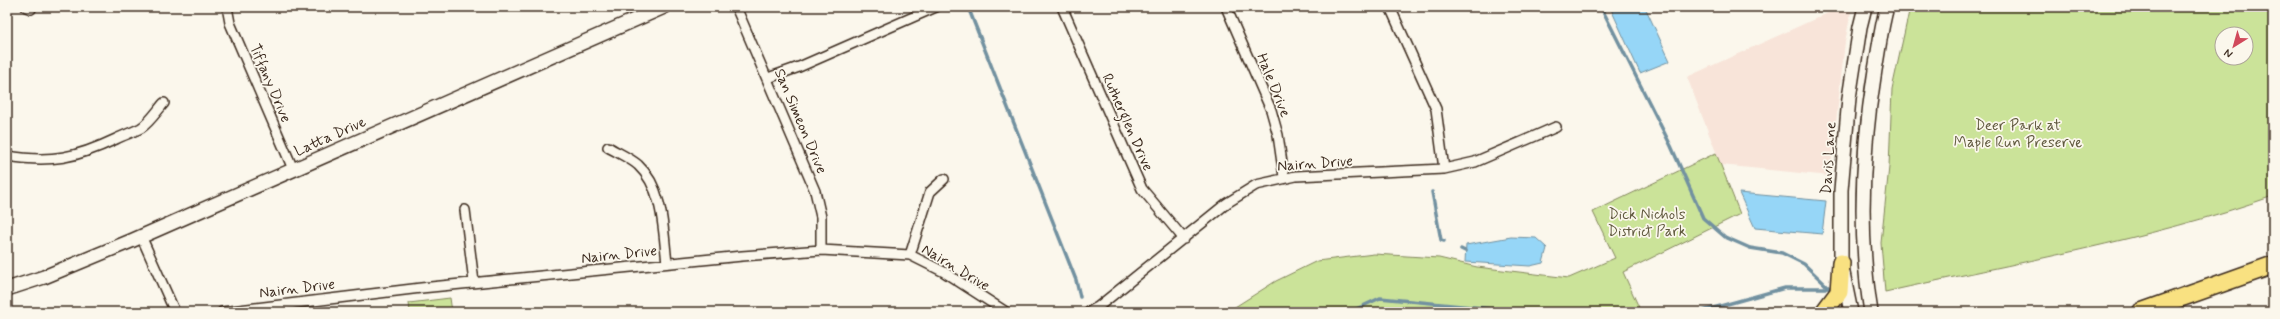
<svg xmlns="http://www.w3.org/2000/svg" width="2280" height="319" font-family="Mynerve,sans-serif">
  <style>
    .built { fill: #f8e4d9 }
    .green { fill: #cbe399; stroke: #83865c; fill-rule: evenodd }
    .water { fill: #96d6f7; stroke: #7291a0 }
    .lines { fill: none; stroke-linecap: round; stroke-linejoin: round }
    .stream { stroke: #7291a0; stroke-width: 3.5 }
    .street-casing { stroke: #3b2a1e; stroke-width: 12 }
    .secondary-casing { stroke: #3b2a1e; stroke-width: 16 }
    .highway-casing { stroke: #3b2a1e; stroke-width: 20 }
    .street { stroke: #fbf7ec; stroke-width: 9 }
    .secondary { stroke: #fbf7ec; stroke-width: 13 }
    .highway { stroke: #f9e181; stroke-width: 17 }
    .labels { text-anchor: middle; stroke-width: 3.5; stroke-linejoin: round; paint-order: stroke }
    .street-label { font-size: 15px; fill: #3b2a1e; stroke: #fbf7ec }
    .park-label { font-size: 15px; fill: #5f583d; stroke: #fbf7ec }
  </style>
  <rect width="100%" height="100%" fill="#fbf7ec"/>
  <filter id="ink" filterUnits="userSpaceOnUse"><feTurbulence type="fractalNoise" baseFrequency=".025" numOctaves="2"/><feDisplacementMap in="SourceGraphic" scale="8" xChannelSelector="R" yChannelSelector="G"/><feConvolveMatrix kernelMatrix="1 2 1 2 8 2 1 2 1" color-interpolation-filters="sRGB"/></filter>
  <g filter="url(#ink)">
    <path class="built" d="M1841 7H1852L1845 42 1830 176 1721 165 1687 77Z"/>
    <path class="green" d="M1910 7H2273V196C2149 240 2014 263 1885 292L1881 243 1889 167 1892 89ZM2222 34H2246V58H2222Z
      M1716 153 1740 214 1623 272 1641 312H1227L1276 281 1317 261 1374 254 1439 258 1477 267 1569 278 1615 258 1593 212Z
      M450 298 452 312H410L409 303Z"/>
    <path class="water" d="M1610 7H1645L1670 61 1640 73Z
      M1739 193 1826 201 1822 234 1755 228Z
      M1511 237 1536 238 1547 248 1543 263 1530 266 1465 262 1466 245Z"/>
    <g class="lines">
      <path class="stream" d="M968 7 1076 280 1080 297
        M1601 7 1671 146 1703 218 1725 237 1750 248 1782 253 1804 264 1829 288
        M1432 192 1441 240 1444 241
        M1461 249 1465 251
        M441 311V312
        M1350 312 1380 298 1523 312
        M1699 312 1785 288H1829"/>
      <defs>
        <path id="street" d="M26 7 31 9
          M227 7 230 23 293 169
          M736 7 815 191 821 217V250
          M1062 7 1142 189 1184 239
          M1226 7 1271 110 1278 135 1284 177
          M1390 7 1436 109 1444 169
          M768 78 799 67 936 7
          M608 147C618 153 630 158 638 165 664 189 663 231 667 263
          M7 156C51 163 76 158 116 139 124 135 133 132 141 128 150 122 157 111 164 103
          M465 210 474 282
          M141 236 175 312
          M910 255 930 192 944 179
          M222 312 421 288 742 256 821 250 910 255 944 272 1006 312
          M1089 312 1098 307 1227 203 1256 185 1296 176 1444 169 1475 162 1556 127"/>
        <path id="secondary" d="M7 289 44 277 131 241 664 7
          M1851 312 1841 263V190L1849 98 1860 27 1865 7
          M1871 312C1858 232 1862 150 1875 70 1879 49 1881 27 1887 7"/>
        <path id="highway" d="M1824 312 1839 292 1841 263
          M2141 312 2273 265"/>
      </defs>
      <use href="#street" class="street-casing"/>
      <use href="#secondary" class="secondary-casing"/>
      <use href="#highway" class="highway-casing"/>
      <use href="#street" class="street"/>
      <use href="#secondary" class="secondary"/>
      <use href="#highway" class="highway"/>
    </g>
  </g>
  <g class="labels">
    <g class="street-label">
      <text transform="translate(271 83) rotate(67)" y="5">Tiffany Drive</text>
      <text transform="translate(1274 85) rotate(68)" y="5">Hale Drive</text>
      <text transform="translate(801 121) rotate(67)" y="5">San Simeon Drive</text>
      <text transform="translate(1128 122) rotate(66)" y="5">Rutherglen Drive</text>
      <text transform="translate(330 136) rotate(-24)" y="5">Latta Drive</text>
      <text transform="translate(1828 158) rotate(-86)" y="5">Davis Lane</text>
      <text transform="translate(1315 163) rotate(-4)" y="5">Nairn Drive</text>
      <text transform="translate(619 254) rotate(-6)" y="5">Nairn Drive</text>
      <text transform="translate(956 267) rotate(31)" y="5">Nairn Drive</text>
      <text transform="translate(297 288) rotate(-7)" y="5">Nairn Drive</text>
    </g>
    <g class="park-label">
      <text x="2018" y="130">Deer Park at<tspan x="2018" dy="17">Maple Run Preserve</tspan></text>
      <text x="1647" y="219">Dick Nichols<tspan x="1647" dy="17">District Park</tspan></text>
    </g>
  </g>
  <rect width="2280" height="319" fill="none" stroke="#fbf7ec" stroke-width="24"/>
  <rect x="12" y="12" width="2256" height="295" fill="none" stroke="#3b2a1e" stroke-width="1.5" filter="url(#ink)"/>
  <g transform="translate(2234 46) rotate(217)"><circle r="19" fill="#fbf7ec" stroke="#aea59a"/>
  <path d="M0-3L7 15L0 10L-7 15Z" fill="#d1495b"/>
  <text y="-6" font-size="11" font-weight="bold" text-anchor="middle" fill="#3b2a1e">N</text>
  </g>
</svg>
